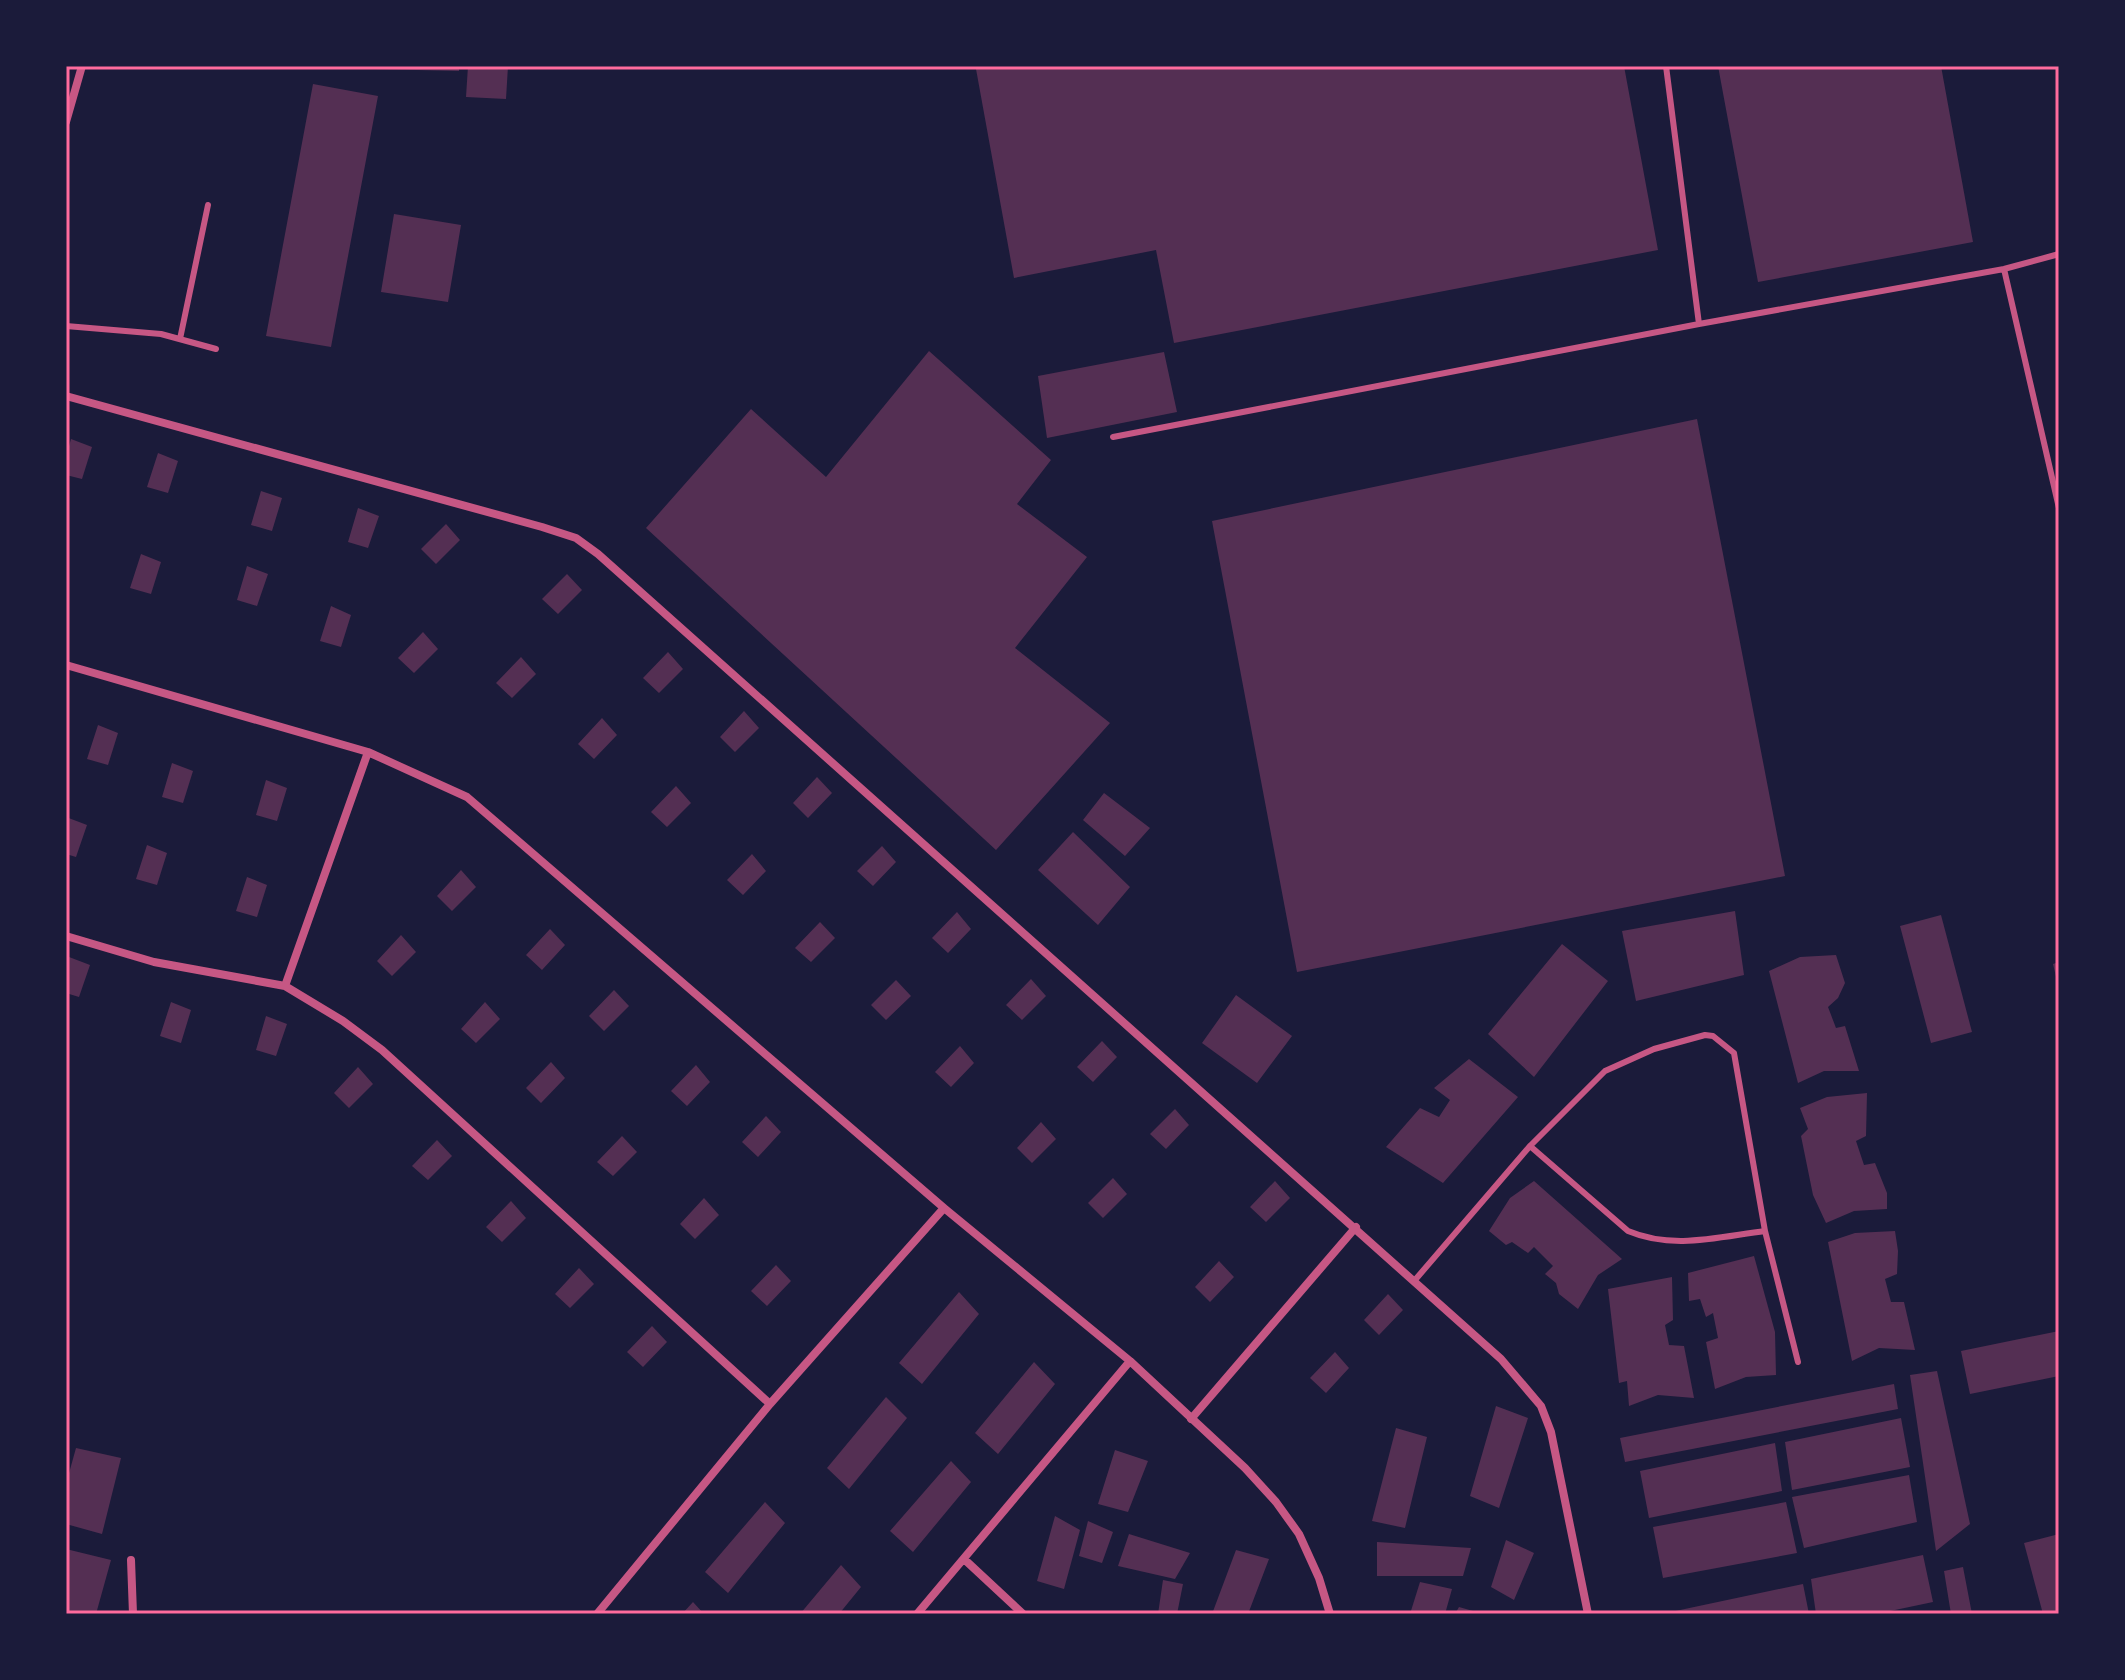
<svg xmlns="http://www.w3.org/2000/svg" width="2125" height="1680" font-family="Raleway,sans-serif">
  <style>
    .building { fill: #542f53 }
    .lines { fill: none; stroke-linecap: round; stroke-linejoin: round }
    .service { stroke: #c65784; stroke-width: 6 }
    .minor { stroke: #c65784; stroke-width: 8 }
    .neatline { fill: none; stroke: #ff6b9d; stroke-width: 3 }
  </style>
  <rect width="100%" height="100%" fill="#1b1b3a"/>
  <path class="building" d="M373 66H459V71L373 69Z
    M468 66H508L506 99 466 97Z
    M989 66H1624L1658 250 1174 343 1156 250 1014 278 976 69Z
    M1718 66H1941L1973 242 1758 282Z
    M313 84 378 96 331 347 266 336Z
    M394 214 461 225 448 302 381 292Z
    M929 351 1051 460 1017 504 1087 557 1015 648 1110 723 996 850 646 528 751 409 826 477Z
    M1164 352 1177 412 1047 438 1038 376Z
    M1697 419 1785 876 1297 972 1212 521Z
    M71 439 92 447 82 479 66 475V457Z
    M158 453 178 461 168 493 147 487Z
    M261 491 282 498 272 531 251 525Z
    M358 508 379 516 368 548 348 542Z
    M446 524 460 540 436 564 421 549Z
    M141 554 161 562 151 594 130 588Z
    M247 566 268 574 257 606 237 600Z
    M567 574 582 590 558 614 542 599Z
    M331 606 351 615 341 647 320 641Z
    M423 632 438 649 414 673 398 658Z
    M668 652 683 669 659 693 643 678Z
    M521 657 536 674 512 698 496 683Z
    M744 711 759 728 735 752 720 737Z
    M602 718 617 735 594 759 578 744Z
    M98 725 118 733 108 765 87 759Z
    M172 763 193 771 183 803 162 797Z
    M817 777 832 793 808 818 793 803Z
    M266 780 287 788 277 821 256 815Z
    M676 786 691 803 667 827 651 812Z
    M1104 793 1150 828 1125 856 1083 820Z
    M66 817 87 825 76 857 66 854Z
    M1073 832 1130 887 1098 925 1038 870Z
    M147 845 167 853 157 885 136 879Z
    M882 846 896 862 873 886 857 871Z
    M752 854 766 871 743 895 727 880Z
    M461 870 476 887 452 911 437 896Z
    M247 877 267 885 257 917 236 911Z
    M1735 911 1744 975 1636 1001 1622 931Z
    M957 912 971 929 948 953 932 938Z
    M1941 915 1972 1032 1931 1043 1900 926Z
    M820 922 835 938 811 962 795 948Z
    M550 929 565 945 542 970 526 955Z
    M401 935 416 952 392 976 377 961Z
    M1562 944 1608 981 1534 1077 1488 1034Z
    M1836 955 1845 983 1838 998 1828 1007 1836 1028 1845 1026 1859 1071H1824L1798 1083 1769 971 1800 957Z
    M69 957 90 965 79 997 66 993V967Z
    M2059 962V985H2058L2053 964Z
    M1031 979 1046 996 1022 1020 1006 1005Z
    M896 980 911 996 886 1020 871 1005Z
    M614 990 629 1006 604 1031 589 1016Z
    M1236 995 1292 1036 1257 1083 1202 1043Z
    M171 1002 191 1010 181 1043 160 1036Z
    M485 1002 500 1019 476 1043 461 1029Z
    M266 1016 287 1024 276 1056 256 1050Z
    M1102 1041 1117 1057 1093 1082 1077 1067Z
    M960 1046 974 1063 951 1087 935 1072Z
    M1469 1059 1518 1097 1443 1183 1386 1147 1420 1108 1439 1117 1450 1100 1434 1088Z
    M551 1062 565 1078 541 1103 526 1088Z
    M696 1065 710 1082 687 1106 671 1091Z
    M358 1067 373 1084 349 1108 334 1093Z
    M1867 1093 1866 1136 1856 1141 1864 1165 1875 1163 1887 1193V1209L1854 1211 1826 1223 1813 1195 1801 1136 1808 1129 1800 1108 1827 1097Z
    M1175 1109 1189 1125 1166 1149 1150 1134Z
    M766 1116 781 1132 758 1157 742 1142Z
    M1041 1122 1056 1139 1032 1163 1017 1148Z
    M622 1136 637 1152 613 1176 597 1162Z
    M437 1140 452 1156 428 1180 412 1166Z
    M1113 1178 1127 1194 1103 1218 1088 1203Z
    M1275 1181 1290 1198 1266 1222 1250 1207Z
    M1534 1181 1622 1259 1598 1275 1578 1309 1559 1294 1556 1283 1545 1274 1553 1266 1534 1247 1528 1253 1512 1242 1506 1245 1489 1231 1510 1198Z
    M704 1198 719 1215 695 1239 680 1224Z
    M511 1201 526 1218 502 1242 486 1227Z
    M1895 1231 1898 1251 1897 1274 1885 1279 1891 1302H1904L1915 1350 1879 1348 1852 1361 1828 1242 1855 1233Z
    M1754 1256 1775 1332 1776 1375 1746 1377 1715 1389 1706 1342 1718 1338 1713 1313 1706 1317 1700 1299 1689 1301 1688 1273Z
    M1219 1261 1234 1277 1210 1302 1195 1287Z
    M776 1265 791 1281 767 1306 751 1291Z
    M579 1268 594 1284 570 1308 555 1294Z
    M1672 1277 1673 1320 1665 1325 1669 1345 1684 1346 1694 1398 1658 1395 1629 1406 1627 1381 1619 1383 1608 1289Z
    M959 1292 979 1314 922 1384 899 1363Z
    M1388 1294 1403 1310 1379 1335 1364 1320Z
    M652 1326 667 1342 643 1367 627 1352Z
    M2059 1331V1376L1970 1394 1961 1351Z
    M1335 1352 1349 1368 1326 1393 1310 1378Z
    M1034 1362 1055 1384 998 1454 975 1433Z
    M1937 1371 1970 1524 1936 1551 1910 1375Z
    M1894 1384 1898 1409 1625 1462 1620 1438Z
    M886 1397 907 1418 849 1489 827 1468Z
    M1496 1406 1528 1418 1499 1508 1470 1496Z
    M1901 1418 1910 1467 1792 1490 1785 1442Z
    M1396 1428 1427 1437 1405 1528 1372 1521Z
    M1775 1443 1782 1491 1649 1518 1640 1471Z
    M76 1448 121 1458 102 1534 66 1524V1484Z
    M1115 1450 1148 1461 1128 1512 1098 1504Z
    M951 1461 971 1482 913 1552 890 1531Z
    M1909 1475 1917 1522 1804 1548 1792 1497Z
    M765 1502 785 1523 728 1593 705 1572Z
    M1786 1502 1797 1553 1663 1578 1653 1527Z
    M1055 1516 1080 1530 1064 1589 1037 1581Z
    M1088 1521 1113 1532 1102 1563 1079 1556Z
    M1129 1534 1190 1553 1175 1579 1118 1566Z
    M2059 1534V1614H2043L2024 1543Z
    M1506 1540 1534 1553 1514 1600 1491 1587Z
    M1377 1542 1471 1548 1463 1576H1377Z
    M66 1549 111 1560 96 1614H66Z
    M1236 1550 1269 1559 1248 1614H1212Z
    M1923 1555 1933 1602 1876 1614H1816L1811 1579Z
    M841 1565 861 1587 839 1614H800Z
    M1963 1567 1972 1614H1951L1944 1571Z
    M1163 1580 1183 1584 1177 1614H1158Z
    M1420 1582 1452 1589 1445 1614H1410Z
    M1803 1584 1809 1614H1666V1613Z
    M693 1602 704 1614H682Z
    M1459 1607 1480 1613V1614H1455Z"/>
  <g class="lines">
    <path class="service" d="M1666 66 1699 324
      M2004 269 2059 508
      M66 326 161 334 216 349
      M180 339 208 205
      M1113 437 1699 324 2004 269 2059 254
      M1530 1146 1628 1231C1673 1250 1718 1237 1765 1231
      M1415 1280 1530 1146 1605 1071 1654 1049 1705 1035 1713 1036 1734 1053 1765 1231 1798 1362"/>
    <path class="minor" d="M66 122 82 66
      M66 396 542 527 576 538 598 554 1501 1359 1541 1406 1551 1432 1588 1614
      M66 665 368 752 467 797 944 1208 1130 1361 1245 1468 1276 1502 1299 1534 1319 1578 1330 1614
      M66 936 154 962 285 986 343 1021 382 1050 770 1404
      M285 986 368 752
      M1191 1419 1356 1227
      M964 1559 1023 1614
      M131 1560 133 1614
      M597 1614 770 1404 944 1208
      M917 1614 1130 1361"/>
  </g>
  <rect width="2125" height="1680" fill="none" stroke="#1b1b3a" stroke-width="136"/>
  <rect x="68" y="68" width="1989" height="1544" class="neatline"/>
</svg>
